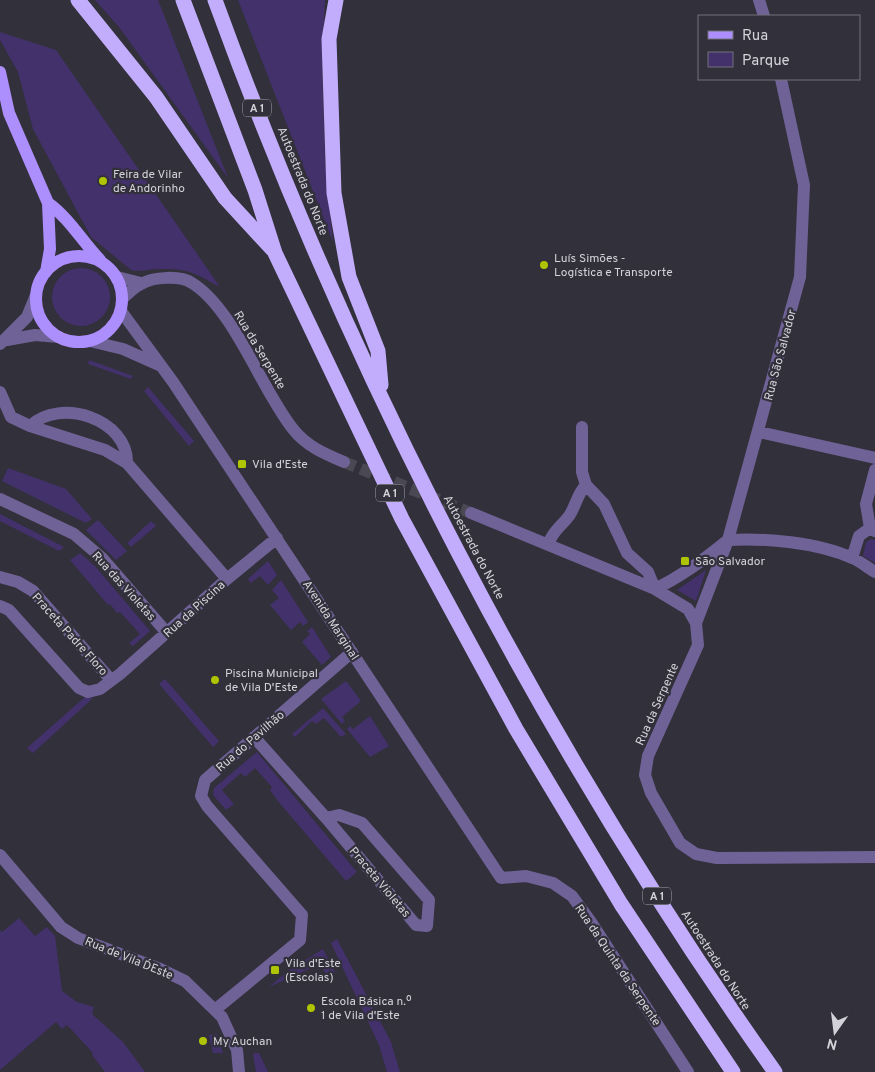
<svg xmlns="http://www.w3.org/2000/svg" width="875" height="1072" font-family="Overpass,sans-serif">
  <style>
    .green { fill: #43316c }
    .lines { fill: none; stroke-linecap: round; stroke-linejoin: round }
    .minor-tunnel { stroke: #4a4852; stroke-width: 12; stroke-dasharray: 12 6; stroke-linecap: butt }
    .minor { stroke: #6f6297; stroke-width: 12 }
    .major { stroke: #ad8efd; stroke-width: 12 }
    .highway { stroke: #c1adfc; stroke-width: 15 }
    .poi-dot { fill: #afc504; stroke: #32303a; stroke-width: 2 }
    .labels { text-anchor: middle; stroke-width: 4.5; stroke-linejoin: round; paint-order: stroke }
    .shield { fill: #32303a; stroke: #a3a1a9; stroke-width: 1 }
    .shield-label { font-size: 11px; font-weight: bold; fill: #d4d2d9 }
    .poi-label { font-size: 12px; fill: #d4d2d9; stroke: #32303a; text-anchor: start }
    .street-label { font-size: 12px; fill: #d4d2d9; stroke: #32303a }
  </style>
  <rect width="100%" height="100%" fill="#32303a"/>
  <path class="green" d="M95 0H158L228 178 119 27Z
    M238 0H325L322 59 325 161 333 242Z
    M0 32 56 50 220 287C195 273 188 268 158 269 148 269 140 273 131 270L91 237 33 129 18 72 0 40Z
    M52 297a29 29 0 1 1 58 0a29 29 0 1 1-58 0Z
    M89 360 133 376 131 379 88 364Z
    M148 387 194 441 189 446 144 391Z
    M8 468 66 489 92 519 86 523 2 481Z
    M0 514 64 547 59 551 0 521Z
    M98 520 127 551 116 560 86 530Z
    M151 521 156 526 131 547 127 543Z
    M872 539 875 540V563L863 556 866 542Z
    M80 553 95 566 150 631 133 646 129 643 140 634 120 612 117 613 110 604 108 605 70 560Z
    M268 561 277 575 268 585 260 576 251 583 248 579Z
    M706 570 696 601 677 590Z
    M281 580 308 622 303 626 300 622 291 630 270 605 279 598 272 590Z
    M312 627 331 657 322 665 302 642 310 634 307 631Z
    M165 679 219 741 213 747 159 684Z
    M346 681 361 701 342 717 345 721 342 724 321 699Z
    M85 697 93 698 33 753 27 748Z
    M323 708 346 734 341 737 324 718 316 724 312 721 295 737 292 734Z
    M370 716 389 746 370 757 347 729 350 726 353 729Z
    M257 752 357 872 346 881 277 800 270 790 272 787 255 768 245 777 241 773 222 790 234 804 226 810 213 795 214 788Z
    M19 918 35 936 47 927 55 936 62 991 77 1002 94 1007 92 1014 123 1042 145 1072H105L92 1055 93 1053 67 1025 62 1029 56 1022 0 1070V930L2 932Z
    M337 939 391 1042 400 1072H387L379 1045 331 943Z
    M323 949 335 972 327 976 320 964 269 987 288 971Z
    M217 1034 223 1053H213L209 1035Z
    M255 1053H259L268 1072H256L253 1054Z"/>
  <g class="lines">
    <path class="minor-tunnel" d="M344 462 471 513"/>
    <path class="minor" d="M759 0 764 16
      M117 277 141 283
      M123 298C128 294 134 287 141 284 153 277 180 275 192 283 234 309 261 389 293 429 306 446 325 454 344 462
      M121 311 173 382 501 878 526 876 553 883 572 896 591 922 688 1072
      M7 340 35 335 59 337
      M90 341 123 349 159 365
      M0 344 27 317 36 295
      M0 392 11 417 30 426 105 450 127 463 227 579
      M30 426C60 397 128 419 127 463
      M582 427V472L586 485 604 504 627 553 648 572 655 589
      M759 432 875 458
      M875 470 866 504 870 528 875 531
      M0 499 74 534 102 558 167 633
      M471 513 655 589 688 609 696 623 698 645 648 756 645 775 651 793 680 843 696 854 717 858 875 857
      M728 540C765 538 817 542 852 558 860 561 868 568 875 572
      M548 544C555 528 560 528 569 516 576 506 577 494 586 485
      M852 558 859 536 870 528
      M0 577 18 582 33 591 111 680
      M655 589C682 576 705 559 728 540
      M0 606 9 610 79 688 88 692 100 689 120 674 227 579 277 538
      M696 623 728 540 800 277 804 185 781 79
      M254 737 326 818 339 815 362 823 429 900 427 926 416 925 326 818
      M0 855 61 927 78 938 158 968 185 981 222 1017 237 1050 239 1072
      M216 1009 300 940 302 915 207 806 201 796 205 780 352 652"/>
    <path class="major" d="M0 72 9 113 48 203 50 249 46 272
      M48 203C69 218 82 241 100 260
      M36 299a43 43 0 1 1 86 0a43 43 0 1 1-86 0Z"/>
    <path class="highway" d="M78 0 156 97 225 198 272 249
      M183 0 255 190 275 253 402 519 516 729 621 904 733 1072
      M215 0C352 376 543 746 775 1072
      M336 0 329 39 334 193 349 277 378 351 381 385"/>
  </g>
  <g class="poi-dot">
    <circle cx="103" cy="181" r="5"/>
    <circle cx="544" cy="265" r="5"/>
    <rect x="237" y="459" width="10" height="10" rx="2.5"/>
    <rect x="680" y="556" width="10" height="10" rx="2.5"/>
    <circle cx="215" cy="680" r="5"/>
    <rect x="270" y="965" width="10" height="10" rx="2.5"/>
    <circle cx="311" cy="1008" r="5"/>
    <circle cx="203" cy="1041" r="5"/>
  </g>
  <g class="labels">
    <g class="shield">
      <rect x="243" y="99.5" width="28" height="17" rx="4"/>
      <rect x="376" y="484.5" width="28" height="17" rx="4"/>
      <rect x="643" y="887.5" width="28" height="17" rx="4"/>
    </g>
    <g class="shield-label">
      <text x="257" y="112">A 1</text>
      <text x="390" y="497">A 1</text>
      <text x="657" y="900">A 1</text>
    </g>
    <g class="poi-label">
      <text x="113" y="178">Feira de Vilar<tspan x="113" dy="14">de Andorinho</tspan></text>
      <text x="554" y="262">Luís Simões -<tspan x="554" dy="14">Logística e Transporte</tspan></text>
      <text x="252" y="468">Vila d'Este</text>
      <text x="695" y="565">São Salvador</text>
      <text x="225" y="677">Piscina Municipal<tspan x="225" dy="14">de Vila D'Este</tspan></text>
      <text x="285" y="967">Vila d'Este<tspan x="285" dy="14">(Escolas)</tspan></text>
      <text x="321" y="1005">Escola Básica n.º<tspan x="321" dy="14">1 de Vila d'Este</tspan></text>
      <text x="213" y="1045">My Auchan</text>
    </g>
    <g class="street-label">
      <text transform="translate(303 181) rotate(68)" y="4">Autoestrada do Norte</text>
      <text transform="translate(260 350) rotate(59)" y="4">Rua da Serpente</text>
      <text transform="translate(780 355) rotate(-75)" y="4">Rua São Salvador</text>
      <text transform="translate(474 547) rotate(62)" y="4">Autoestrada do Norte</text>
      <text transform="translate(124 586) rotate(48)" y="4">Rua das Violetas</text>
      <text transform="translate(194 609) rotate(-42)" y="4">Rua da Piscina</text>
      <text transform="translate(331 620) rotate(57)" y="4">Avenida Marginal</text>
      <text transform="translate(70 634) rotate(48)" y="4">Praceta Padre Floro</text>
      <text transform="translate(657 704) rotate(-66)" y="4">Rua da Serpente</text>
      <text transform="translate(250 741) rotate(-41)" y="4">Rua do Pavilhão</text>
      <text transform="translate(380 882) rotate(50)" y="4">Praceta Violetas</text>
      <text transform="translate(129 958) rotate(22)" y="4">Rua de Vila D´Este</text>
      <text transform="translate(716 960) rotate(57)" y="4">Autoestrada do Norte</text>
      <text transform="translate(618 965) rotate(56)" y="4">Rua da Quinta da Serpente</text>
    </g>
  </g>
  <rect x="698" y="15" width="162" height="65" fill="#32303a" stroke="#73717a"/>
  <rect x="708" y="31" width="25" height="8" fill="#ad8efd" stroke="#73717a"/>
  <text x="742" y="40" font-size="15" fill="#d4d2d9">Rua</text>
  <rect x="708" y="52" width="25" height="15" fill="#43316c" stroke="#73717a"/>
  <text x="742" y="65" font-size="15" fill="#d4d2d9">Parque</text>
  <g transform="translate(835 1032) rotate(194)" stroke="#32303a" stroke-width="4" paint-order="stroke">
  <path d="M0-4L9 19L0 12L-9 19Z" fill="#d4d2d9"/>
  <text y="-8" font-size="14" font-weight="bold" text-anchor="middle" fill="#d4d2d9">N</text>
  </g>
</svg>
